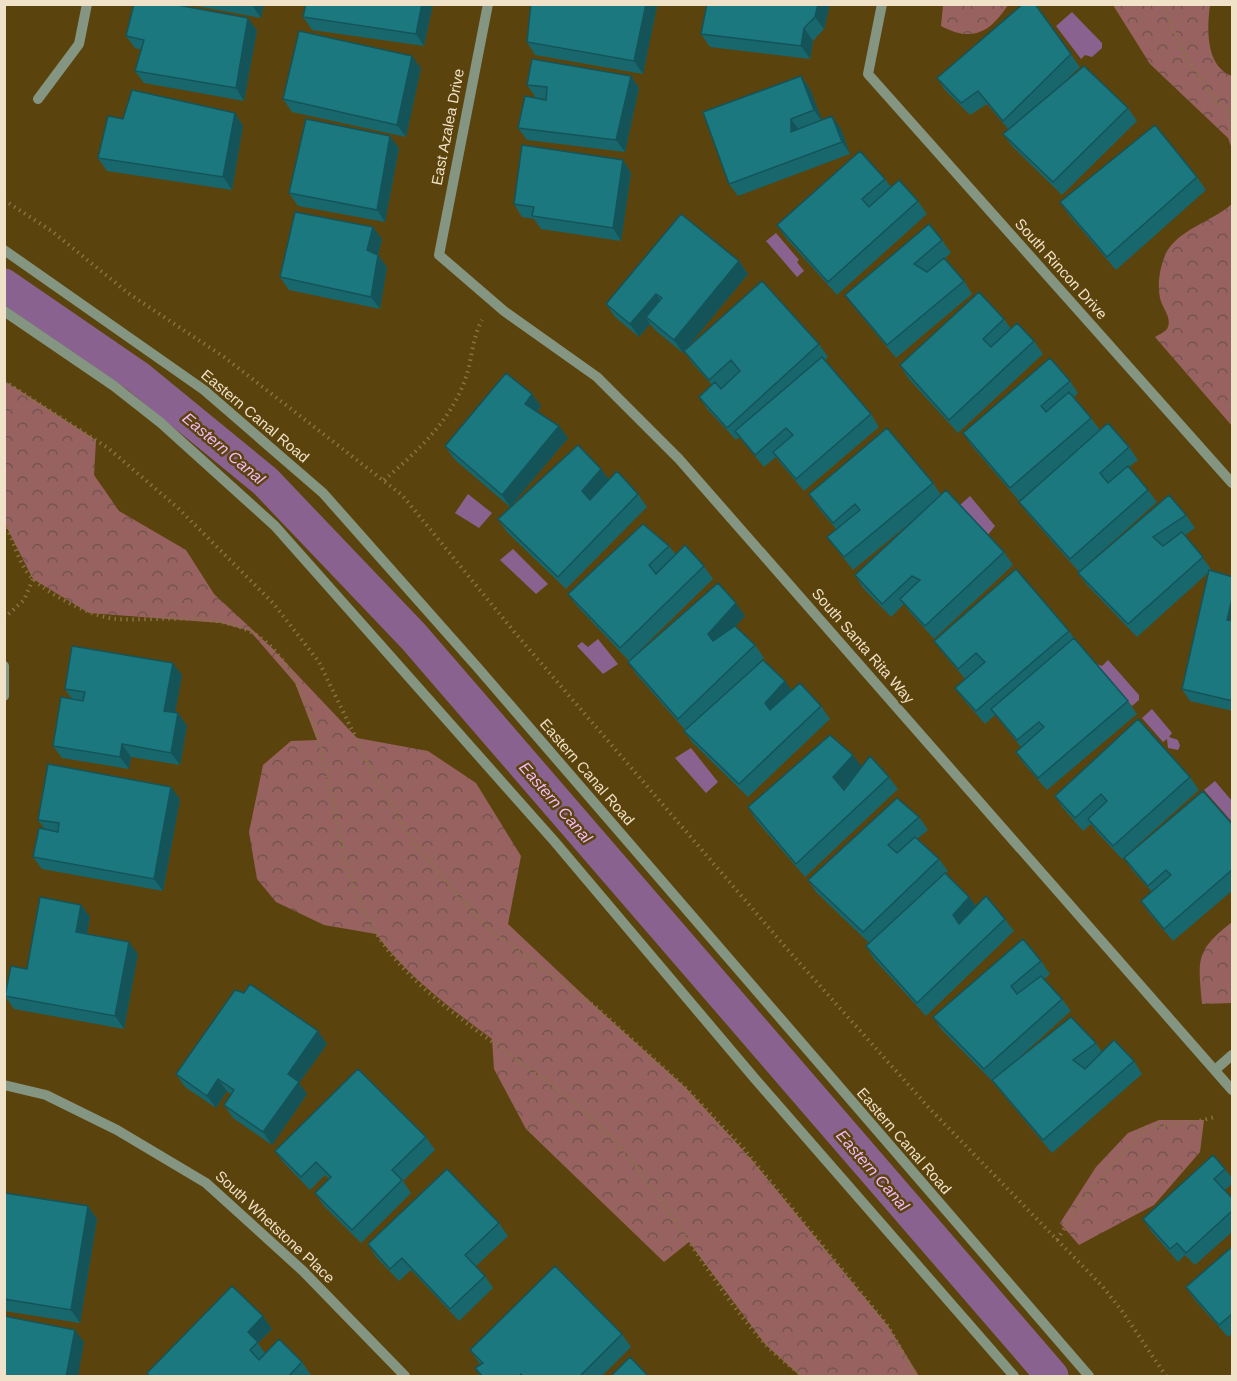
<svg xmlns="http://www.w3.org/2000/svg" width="1237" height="1381" font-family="Arial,sans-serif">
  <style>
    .park { fill: url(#park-crowns) }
    .water { fill: #89628f }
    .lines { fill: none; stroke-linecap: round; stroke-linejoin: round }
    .canal { stroke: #89628f; stroke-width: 33 }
    .path { stroke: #887345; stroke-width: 4; stroke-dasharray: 1.5 4.5; stroke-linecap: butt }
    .minor { stroke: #849682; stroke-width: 10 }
    .wall { fill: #18676d; fill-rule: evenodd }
    .shaded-wall { fill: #145459 }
    .building { fill: #1c787f; stroke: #145459; stroke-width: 1.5 }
    .labels { text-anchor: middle; stroke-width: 5; stroke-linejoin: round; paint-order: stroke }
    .street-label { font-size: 15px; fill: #f0e2c8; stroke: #5b430d }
    .water-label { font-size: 16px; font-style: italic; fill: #f3b8fc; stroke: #5b430d }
  </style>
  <defs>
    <pattern id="park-crowns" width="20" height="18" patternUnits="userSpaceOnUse" patternTransform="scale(1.5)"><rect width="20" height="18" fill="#986260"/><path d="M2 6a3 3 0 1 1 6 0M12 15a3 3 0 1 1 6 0" fill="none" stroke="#745450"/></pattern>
  </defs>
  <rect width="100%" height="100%" fill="#5b430d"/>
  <path class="park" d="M943 5V4L1008 5C990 32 973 43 941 26Z
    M1113 5H1210C1207 28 1205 66 1232 76V149L1228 138 1150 64Z
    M1232 204V426L1155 337C1158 335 1165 332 1167 329 1173 318 1162 308 1160 298 1157 283 1160 267 1166 253 1179 229 1213 221 1232 204Z
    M5 381 96 440 94 475 119 511 186 550 214 594 272 648 357 738 428 751 476 783 521 856 508 924 596 1007 686 1088 752 1160 888 1326 919 1376H800L765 1344 689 1242 664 1262 526 1129 494 1069 492 1039C449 1007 408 977 376 934L324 925 276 902 257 879 249 832 263 765 291 741 317 740 295 683 250 631 221 623 89 613 33 579 5 524Z
    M1232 922V1003L1202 1004C1198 959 1195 951 1232 922Z
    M1159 1120H1204L1200 1152 1154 1205 1079 1245 1060 1223 1096 1167 1128 1133Z"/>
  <path class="water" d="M1072 12 1102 43V48L1092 57 1085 55 1081 59 1056 26Z
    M776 233 799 260 797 262 804 271 797 277 766 241Z
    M468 494 492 513 479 528 455 513Z
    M970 496 995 526 987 536 960 505Z
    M513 549 548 584 536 594 500 560Z
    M598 639 618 664 603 674 577 646 582 642 588 647Z
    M1108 660 1139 695V700L1132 706 1096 664 1102 666Z
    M1152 709 1172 733 1169 737 1178 740 1180 746 1178 750 1168 748 1167 739 1163 742 1142 718Z
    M691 748 718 782 706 793 675 758Z
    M1215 781 1232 801V822L1204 790Z"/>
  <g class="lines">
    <path class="canal" d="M4 285 138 377 265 481 413 636 1052 1376"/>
    <path class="path" d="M1163 4C1179 48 1198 84 1232 116
      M4 200 53 232 128 293 224 357 402 495 516 634 788 950 930 1109 1103 1287 1122 1311 1166 1376
      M4 381 108 448 178 508 273 603 319 662 371 769 412 840 452 889 489 929 596 1007 686 1088 744 1149 872 1306 888 1326 916 1376
      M384 480C418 451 453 419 467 374 472 357 473 336 482 320
      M4 522C14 540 18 564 32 578 49 595 92 617 116 619 167 622 238 606 276 652 341 731 323 848 376 933 422 1008 533 1061 598 1124 664 1188 703 1276 765 1344 776 1356 790 1366 803 1376
      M4 618 24 600 33 579
      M1057 1240 1084 1198 1147 1127 1195 1122 1215 1117"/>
    <path class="minor" d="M488 4 439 255 504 311 597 377 679 459 1232 1090
      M882 4 868 74 1232 483
      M38 99 79 44 87 4
      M4 250 204 390 323 493 478 668 1089 1376
      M4 311 114 386 161 423 275 526 555 842 756 1080 1014 1376
      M4 666V696
      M1215 1070 1232 1055
      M4 1085 46 1095 117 1130 206 1183 303 1271 405 1376"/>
  </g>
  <path class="wall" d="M186 4H264L261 18Z
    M306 4H433L424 46 312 30 303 17Z
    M549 4H656L657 6 643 74 535 55 527 42Z
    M707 4H830L824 29 813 41 810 59 710 47 701 34Z
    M1035 4 1080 67 1064 82 1128 108 1137 121 1062 195 1012 146 1003 134 1008 129 987 104 970 115 945 90 937 78Z
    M257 30 244 101 144 83 135 71 142 50 135 48 126 36Z
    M421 68 406 137 292 112 283 99Z
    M631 76 639 88 625 152 527 140 518 128 546 100V99L536 98 527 85Z
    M801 76 810 89 822 120 841 129 850 154 738 196 729 184Z
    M235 113 243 126 232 190 107 171 98 158 123 119Z
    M399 148 385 222 298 206 289 193Z
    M623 160 631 173 621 241 541 229 534 219 522 217 514 204Z
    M1197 177 1206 190 1116 270 1069 215 1060 202Z
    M885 179 891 187 918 201 927 214 837 295 786 238 777 225Z
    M382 239 378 255 387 267 380 309 289 290 280 277Z
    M942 240 951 253 945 258 964 281 972 294 896 358 854 307 845 295Z
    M739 261 748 274 683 353 655 330 650 324 639 337 615 317 606 304Z
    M1004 319 1011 329 1034 341 1043 354 958 433 908 378 900 365Z
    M819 344 828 357 825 360 871 414 879 427 804 491 782 465 776 457 764 467 739 437 736 440 708 410 699 397 712 385 693 364 684 351Z
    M1070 381 1078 393 1074 397 1091 418 1100 430 1129 447 1138 460 1129 467 1148 490 1157 502 1079 572 1028 514 1019 502 1054 471 1019 501 972 446 963 433Z
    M541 406 537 412 559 426 568 438 510 507 454 459 445 446Z
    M601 469 609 480 638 494 647 507 566 589 507 532 498 519Z
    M933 483 941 495 1004 552 1013 565 934 639 909 611 904 604 891 617 863 588 855 575 922 513 853 570 827 537 836 529 817 506 809 494Z
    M1186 515 1195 528 1185 535 1211 569 1210 571 1233 577V711L1190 701 1182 689 1209 572 1137 637 1087 585 1078 573Z
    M669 546 676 555 704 566 713 579 629 661 745 616 735 627 755 645 764 658 733 688 792 691 821 706 830 719 748 797 693 743 684 731 685 730 637 675 628 662 629 661 577 606 568 594Z
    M1069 631 1074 638 1128 701 1137 714 1047 790 1024 764 1016 752 1021 747 995 715 985 724 964 700 955 688 965 679 943 653 934 641Z
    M182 675 175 713H178L187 726 180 765 131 757 129 769 62 758 53 746 72 699 65 689Z
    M862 767 889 777 898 789 805 877 756 820 748 807ZM861 769 844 790 843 789Z
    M1190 777 1199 790 1122 859 1097 832 1091 824 1083 831 1063 808 1055 796Z
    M180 799 163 891 42 869 33 857 45 829 38 820Z
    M919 817 928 830 917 839 939 859 948 871 946 873 969 897 976 906 1005 919 1014 931 926 1016 874 959 866 946 869 943 816 892 808 880Z
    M1233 825V890L1173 941 1150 914 1141 901 1152 892 1133 871 1124 858Z
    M81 905 90 917 87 934 138 954 124 1029 14 1009 5 996Z
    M1041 961 1050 974 1044 979 1062 999 1071 1011 1021 1056 1096 1043 1102 1052 1134 1061 1142 1074 1052 1153 1001 1092 993 1082 942 1030 933 1017Z
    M327 1044 299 1083 307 1094 272 1145 233 1118 224 1105 232 1095 227 1091 216 1108 185 1087 176 1074Z
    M426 1137 435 1150 403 1181 411 1193 361 1243 324 1206 315 1193 329 1179 325 1175 310 1190 284 1163 275 1151Z
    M1225 1169 1233 1179V1183L1225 1190 1233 1199V1231L1195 1265 1185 1255 1178 1262 1151 1231 1143 1219Z
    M4 1193 88 1206 97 1219 80 1323 4 1311Z
    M499 1223 508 1236 476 1266 485 1276 493 1288 459 1321 411 1270 399 1281 376 1257 368 1244Z
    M1233 1246V1333L1228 1337 1195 1300 1186 1287Z
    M272 1329 258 1343 265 1353 302 1362 311 1375 309 1377H150L147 1373Z
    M622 1334 631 1347 601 1377H481L475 1368 480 1364 470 1350Z"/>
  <path class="shaded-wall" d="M253 4H264L261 18 252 5Z
    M422 4H433L424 46 416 34Z
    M646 4H656L657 6 643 74 634 61Z
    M818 4H830L824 29 815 17Z
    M248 18 257 30 244 101 236 88Z
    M804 28 813 41 810 59 801 46Z
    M412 56 421 68 406 137 397 125Z
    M631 76 639 88 625 152 616 140Z
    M801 76 810 89 823 123 814 110Z
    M235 113 243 126 232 190 223 177Z
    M832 116 841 129 850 154 842 142Z
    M791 119 800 131 791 132Z
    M390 136 399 148 385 222 377 210Z
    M623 160 631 173 621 241 613 228Z
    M373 227 382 239 376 262 367 250Z
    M378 255 387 267 380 309 371 297Z
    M739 261 748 274 683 353 674 340Z
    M656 294 665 306 646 317 650 324 639 337 630 324Z
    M532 394 541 406 534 417 525 404Z
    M559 426 568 438 510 507 502 495Z
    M601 469 610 481 590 504 582 491Z
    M1233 595V628L1227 620Z
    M736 603 745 616 717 646 708 634Z
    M173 663 182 675 173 724 164 711Z
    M785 681 794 694 774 715 765 703Z
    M178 713 187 726 180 765 171 753Z
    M122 744 131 757 129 769 120 757Z
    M853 755 862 767 842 790 833 777Z
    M171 787 180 799 163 891 154 879Z
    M969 897 978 909 961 927 953 915Z
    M81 905 90 917 85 945 76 932Z
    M129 942 138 954 124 1029 115 1016Z
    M318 1031 327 1044 299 1083 307 1094 272 1145 263 1132 288 1074Z
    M218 1079 227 1091 216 1108 207 1096Z
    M88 1206 97 1219 80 1323 71 1310Z
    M263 1316 272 1329 258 1343 248 1332Z
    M75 1330 84 1342 78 1377H66Z"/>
  <path class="building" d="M134 4H172L248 18 236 88 135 71 144 40 126 36Z
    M306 4H422L416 34 303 17Z
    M531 4H646L634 61 527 42Z
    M707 4H818L815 17 804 28 801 46 701 34Z
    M1023 4H1035L1071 54 1003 121 978 91 961 103 937 78Z
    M299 31 412 56 397 125 283 99Z
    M532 59 631 76 616 140 518 128 525 96 546 100 547 87 527 85Z
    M1084 66 1128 108 1053 182 1003 134Z
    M801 76 814 110 791 119V132L832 116 842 142 729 184 703 112Z
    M132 90 235 113 223 177 98 158 108 116 123 119Z
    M306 119 390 136 377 210 289 193Z
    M1155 125 1197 177 1107 257 1060 202Z
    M522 145 623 160 613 228 532 216 534 207 514 204Z
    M860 151 885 179 862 199 869 207 899 180 918 201 828 282 777 225Z
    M295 212 373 227 367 250 378 255 371 297 280 277Z
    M681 214 739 261 674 340 646 317 662 298 656 294 630 324 606 304Z
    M929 224 942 240 914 264 927 272 944 258 964 281 887 345 845 295Z
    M762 281 819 344 727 428 699 397 715 382 721 389 740 371 731 360 709 380 684 351Z
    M979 292 1004 319 983 339 991 347 1017 323 1034 341 949 420 900 365Z
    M822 357 871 414 796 479 773 452 793 435 786 428 755 455 735 431Z
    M1050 358 1070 381 1041 406 1046 412 1069 392 1091 418 1010 488 963 433Z
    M506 373 532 394 525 404 559 426 502 495 445 446Z
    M1108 423 1129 447 1100 473 1108 483 1128 466 1148 490 1070 559 1019 502Z
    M887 428 933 483 844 557 827 537 860 510 855 504 833 523 809 494Z
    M578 445 601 469 582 491 590 500 617 471 638 494 558 577 498 519Z
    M946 490 1004 552 925 626 900 599 920 580 912 576 882 604 855 575Z
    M1169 495 1186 515 1153 537 1163 546 1182 532 1203 557 1128 624 1078 573Z
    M643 524 669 546 649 565 656 574 685 545 704 566 620 648 568 594Z
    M1016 569 1069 631 976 711 955 688 985 662 976 653 958 669 934 641Z
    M1209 570 1233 577V595L1227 620 1233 621V701L1182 689Z
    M718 583 736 603 708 634 713 641 735 626 755 645 678 719 628 662Z
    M1074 638 1128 701 1038 778 1016 752 1044 727 1039 722 1017 740 991 709Z
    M72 646 173 663 164 711 178 713 171 753 122 744 120 757 53 746 61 697 83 701 85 692 65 689Z
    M763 660 785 681 765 703 770 710 800 683 821 706 739 784 684 731Z
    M1138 719 1190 777 1113 846 1088 819 1107 801 1101 794 1075 818 1055 796Z
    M830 735 853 755 833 777 844 790 870 756 889 777 796 864 748 807Z
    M48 764 171 787 154 879 33 857 39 828 58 832 59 823 38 820Z
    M1203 791 1233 825V869L1164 929 1141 901 1171 875 1166 870 1148 886 1124 858Z
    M897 798 919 817 888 845 897 853 915 837 939 859 863 932 808 880Z
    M945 873 969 897 953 915 959 924 986 896 1005 919 917 1003 866 946Z
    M40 897 81 905 76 932 129 942 115 1016 5 996 11 966 27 969Z
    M1023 939 1041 961 1011 986 1017 994 1041 976 1062 999 984 1069 933 1017Z
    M250 984 318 1031 288 1074 299 1082 263 1132 224 1105 234 1090 218 1079 207 1096 176 1074 235 990 244 993Z
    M1071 1017 1096 1043 1073 1060 1085 1069 1114 1040 1134 1061 1043 1140 992 1080Z
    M358 1069 426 1137 392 1170 402 1180 352 1230 315 1193 331 1177 316 1162 301 1177 275 1151Z
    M1213 1155 1225 1169 1214 1179 1233 1199V1210L1186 1253 1177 1243 1170 1249 1143 1219Z
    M447 1169 499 1223 465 1255 485 1276 450 1309 402 1258 390 1269 368 1244Z
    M4 1193 88 1206 71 1310 4 1299Z
    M1233 1246V1313L1219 1325 1186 1287Z
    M555 1266 622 1334 579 1377H523L521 1374 519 1377H483L475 1368 483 1363 470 1350Z
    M232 1286 263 1316 248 1332 258 1342 250 1350 259 1360 279 1339 302 1362 288 1377H151L147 1373Z
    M4 1316 75 1330 66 1377H4Z
    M630 1357 649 1377H610Z"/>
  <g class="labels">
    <g class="street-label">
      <text transform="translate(448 127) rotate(-79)" y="5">East Azalea Drive</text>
      <text transform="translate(1061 269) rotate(48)" y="5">South Rincon Drive</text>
      <text transform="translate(255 416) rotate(40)" y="5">Eastern Canal Road</text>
      <text transform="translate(863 646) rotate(49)" y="5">South Santa Rita Way</text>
      <text transform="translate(587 772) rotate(49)" y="5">Eastern Canal Road</text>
      <text transform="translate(904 1141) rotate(49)" y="5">Eastern Canal Road</text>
      <text transform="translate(275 1227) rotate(43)" y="5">South Whetstone Place</text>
    </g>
    <g class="water-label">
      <text transform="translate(224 448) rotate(40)" y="6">Eastern Canal</text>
      <text transform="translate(556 802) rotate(49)" y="6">Eastern Canal</text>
      <text transform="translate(873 1170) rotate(49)" y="6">Eastern Canal</text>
    </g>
  </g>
  <rect width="1237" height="1381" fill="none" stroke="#f0e2c8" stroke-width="12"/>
</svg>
